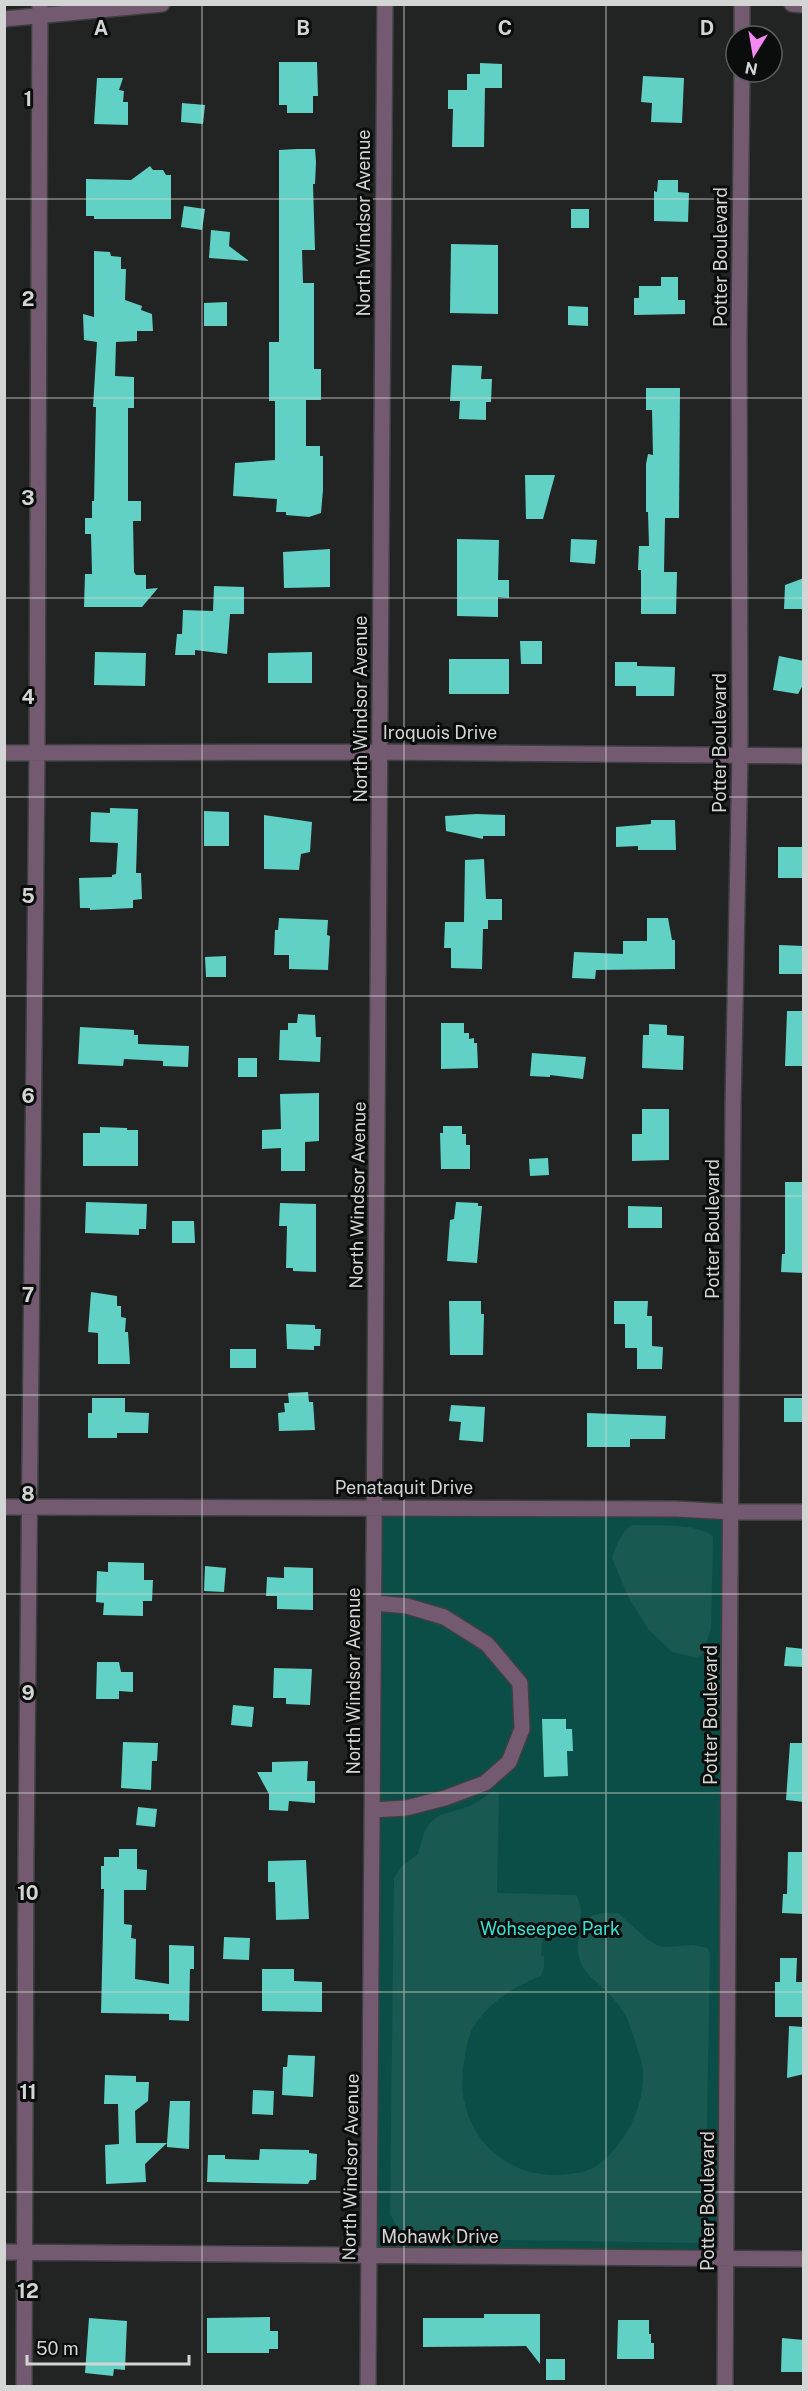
<svg xmlns="http://www.w3.org/2000/svg" width="808" height="2391" font-family="'Public Sans',sans-serif">
  <style>
    .green { fill: #0b4e48 }
    .forest { fill: #1a5852 }
    .building { fill: #61d1c5 }
    .lines { fill: none; stroke-linecap: round; stroke-linejoin: round }
    .minor-casing { stroke: #3d403f; stroke-width: 18 }
    .minor { stroke: #735a71; stroke-width: 15 }
    .grid { fill: none; stroke: #d3d5d4; stroke-width: 1.5; stroke-opacity: 0.55 }
    .labels { text-anchor: middle; stroke-width: 6; stroke-linejoin: round; paint-order: stroke }
    .street-label { font-size: 18px; fill: #d3d5d4; stroke: #0b0d0d }
    .park-label { font-size: 18px; fill: #37e1d2; stroke: #0b0d0d }
    .grid-label { font-size: 20px; text-anchor: middle; font-weight: bold; fill: #d3d5d4; stroke: #0b0d0d; stroke-width: 6; stroke-linejoin: round; paint-order: stroke }
  </style>
  <rect width="100%" height="100%" fill="#212423"/>
  <path class="green" d="M374 1507 732 1512 727 2258 370 2256Z"/>
  <path class="forest" d="M632 1525C653 1526 699 1522 713 1537L711 1629 702 1655 697 1658 672 1652 648 1629 628 1596 612 1558C615 1548 622 1530 632 1525Z
    M494 1791 499 1793 497 1893 576 1895C583 1908 583 1920 572 1931L543 1930 541 1956H544V1967L541 1976C515 1986 493 2000 476 2023 468 2034 466 2049 464 2062 453 2124 496 2177 560 2175 572 2174 589 2172 599 2164 626 2143 644 2107 643 2073 643 2062 637 2049 634 2038 631 2030 629 2020 624 2013 619 2006 614 1998 607 1992 597 1982 582 1972 579 1957 575 1943 581 1926 591 1916L601 1913H618L647 1939 657 1945 665 1947 693 1945 707 1948 710 1953 705 2233 698 2243 447 2239 403 2231 396 2225 390 2214 394 1878 401 1867 418 1854 424 1832 430 1823 438 1816 470 1806Z"/>
  <path class="building" d="M279 62H317L318 96H313V113H287V105H279Z
    M480 63 502 64V88H485L484 147H452L453 109H448V90H467V74H480Z
    M643 76 684 78 682 123 651 122 652 103 641 102Z
    M97 78H123L119 90 124 91 123 102H128V125L94 124Z
    M182 103 205 105 203 124 181 122Z
    M297 149H315L316 162 315 184H313L315 250H302L303 283H314V369H321V400H306V446H320V456H323V490L321 513 309 517 286 515V512H276L277 499 233 496 235 463 275 460V401H269V342H279V150Z
    M150 166 153 170H163L166 175H171V219H94V216H86V179L131 180Z
    M658 180H678V192L689 193 688 222 654 221V191L657 192Z
    M184 206 205 209 202 230 181 227Z
    M571 209H589V228H571Z
    M211 230 230 232 229 246 249 261 209 258Z
    M451 244 498 245V314L450 313Z
    M94 251 110 252 111 256 121 257V269H126L125 300 142 306 141 310 152 314 153 331H137V341L116 342 115 376 134 377V408H128V501H141V521H133L134 572 136 575H146V589L158 588 142 607H84L85 574H92L91 534H85V518H92V501H94L96 407H93L97 342 84 340 83 314 94 317Z
    M661 277H678V300H685V314L634 315V298H639V286H661Z
    M227 302V326H204V303Z
    M568 306 588 307V326L568 325Z
    M452 365 482 366 481 379H492L491 402H486V420L459 419 460 401H450Z
    M646 388H680L679 518H665L664 572H677L676 614H641V570H638L639 546H649L648 512H646V464L648 454 653 455 652 410H646Z
    M525 475H555L543 519H526Z
    M457 539 499 540 498 580H509V598L498 597V617L457 616Z
    M571 539 597 540 595 564 570 562Z
    M330 549V587L284 588 283 552Z
    M804 578V609H784L785 585Z
    M214 586 244 587V614H230L227 654 195 650V655H175L177 634H182L183 610 213 611Z
    M520 641H542V664H521Z
    M95 652 146 653 145 686 94 685Z
    M312 652V683H268V653Z
    M779 656 804 661V683L798 694 773 690Z
    M449 659H509V694H449Z
    M615 662H637V666L675 667 674 696H636V686H615Z
    M110 808 138 809 136 873H141L142 899 133 900V908L90 910V908H80L79 878 112 877V875L116 874 118 843 90 842 91 812 110 813Z
    M204 811 229 812V846H204Z
    M476 814 505 815V836H483V839L446 831 445 816Z
    M264 815 312 822 310 852 301 854 299 870 264 869Z
    M651 820H675L676 850H638V846L616 847V827L651 824Z
    M778 847H804V878H778Z
    M484 859 486 899H502V920H488V929H483L482 969 451 968V948H444L445 922H464L465 860Z
    M279 918 328 920 327 935 330 936 328 970 289 969V955H274L275 930H278Z
    M647 918H668L672 940H675V969L596 970 595 979 572 978 574 952 623 954V941H647Z
    M779 945 804 946V974H779Z
    M226 956V977H206L205 957Z
    M787 1011H804V1066H785Z
    M298 1014 315 1015 316 1037H321L320 1062 279 1060 280 1030H288V1023H297Z
    M441 1023H464V1033H469V1039L474 1038V1043H477L478 1068 441 1069Z
    M649 1024 667 1025V1035L684 1036 683 1070 642 1068 643 1035H649Z
    M80 1027 134 1030V1035H138V1044L189 1046 188 1067 163 1066V1061L124 1059 123 1066 78 1064Z
    M532 1053 586 1057 583 1079 550 1075V1077L530 1076Z
    M238 1058H257V1077H238Z
    M319 1093V1141L305 1142V1171H281V1148L262 1149V1130L281 1129 280 1094Z
    M642 1109H669V1160L632 1161V1134H642Z
    M443 1126H462V1134H466V1145H470V1169H441L440 1133H443Z
    M100 1127 127 1128V1130H138V1166H83V1133H100Z
    M548 1158 549 1175 530 1176 529 1159Z
    M785 1182H804V1273L781 1272 782 1254H785Z
    M86 1202 147 1204 146 1229H139V1235L85 1233Z
    M456 1202 478 1203V1206H482L477 1263 447 1261 450 1220 454 1219Z
    M280 1203 316 1204V1272L293 1271V1268H286L287 1226H279Z
    M628 1206 662 1207V1228H628Z
    M172 1221H194L195 1243H172Z
    M91 1292 117 1296V1306H121V1317L126 1318 125 1332H128L130 1364H98V1333L88 1332Z
    M449 1301H481V1314H484L483 1355H450Z
    M614 1301H648L647 1316H652V1346L663 1347 662 1369H637V1348H625V1324H614Z
    M286 1324 315 1325V1329H321L320 1346H314V1350L287 1349Z
    M230 1349H256V1368H230Z
    M308 1392 309 1402H313L315 1430 279 1431 278 1413 285 1412 284 1403H289L288 1393Z
    M92 1398H125V1412L149 1413 148 1433H117V1438H88V1413H92Z
    M784 1398H804V1422H784Z
    M451 1405 485 1407 483 1442 459 1440 461 1422 449 1421Z
    M587 1413 666 1416 665 1439H630V1447H587Z
    M108 1562 144 1563V1580H153L152 1601H143V1616L103 1615 104 1603 96 1602 97 1571 108 1572Z
    M205 1566 226 1568 224 1592 204 1591Z
    M284 1567 313 1568V1610L277 1609V1596H266L267 1577 284 1578Z
    M786 1647 804 1649V1667L784 1666Z
    M97 1662H119L121 1672H133V1692L119 1691V1699H96Z
    M274 1668 312 1669 310 1705 286 1704V1698H273Z
    M233 1705 254 1707 252 1727 231 1725Z
    M542 1719H566V1729H572L573 1751H567L568 1776 544 1777Z
    M123 1742 158 1743 157 1761H152L151 1790 121 1788Z
    M790 1743H804V1802L786 1800Z
    M308 1761 307 1781H315V1803L289 1801 288 1811 269 1810V1794L257 1772H272V1762Z
    M138 1807 157 1809 155 1827 136 1825Z
    M119 1849H137V1869L147 1870 146 1890H124V1924L132 1925 131 1938 136 1939 135 1979 169 1984V1945L194 1946V1969H190L189 2021 169 2020V2014L101 2013 104 1889H101V1866H104V1857H119Z
    M788 1852H804V1914L782 1913 783 1894H787Z
    M306 1860 309 1919 276 1920 275 1882H268V1861Z
    M224 1937 250 1938 249 1960 223 1959Z
    M780 1958H797L796 1982H804V2017H775V1982H780Z
    M262 1969H294V1981L322 1982V2012L262 2011Z
    M789 2026 804 2027V2074L787 2078Z
    M288 2055 315 2056 313 2097 282 2095 283 2067H287Z
    M105 2075 136 2076V2082H149L148 2101 135 2111 136 2143H167L170 2101H190L189 2149 167 2147V2143L145 2164 146 2182 106 2184 105 2145 119 2144 118 2104H104Z
    M253 2090 274 2091 273 2115 252 2114Z
    M260 2149 309 2150V2153L317 2154 316 2180H310L308 2184 207 2182 208 2155H225V2159L259 2160Z
    M484 2314H540V2364L526 2346 423 2347V2318H484Z
    M270 2317V2331H278V2349H269V2353H207V2318Z
    M89 2318 127 2321 125 2370 114 2369 113 2376 85 2373Z
    M618 2320H649V2334H651V2343H654V2359H617Z
    M782 2338 804 2340V2372H781Z
    M546 2359H565V2380H546Z"/>
  <g class="lines">
    <defs>
      <path id="minor" d="M792 4 804 5
        M4 19 162 4
        M742 36V4
        M4 753 380 752 804 756
        M4 1507 676 1509 732 1512H804
        M373 1810 406 1808 445 1798 485 1783 509 1762 522 1729 520 1683 487 1644 444 1617 407 1606 374 1603
        M4 2252 804 2259
        M24 2386 26 1856 37 754 40 4
        M368 2386 385 4
        M725 2386 733 1106 740 755 739 340 742 72"/>
    </defs>
    <use href="#minor" class="minor-casing"/>
    <use href="#minor" class="minor"/>
  </g>
  <path class="grid" d="M202 4V2386M404 4V2386M606 4V2386M4 199H804M4 398H804M4 598H804M4 797H804M4 996H804M4 1196H804M4 1395H804M4 1594H804M4 1793H804M4 1992H804M4 2192H804"/>
  <g class="labels">
    <g class="street-label">
      <text transform="translate(364 223) rotate(-90)" y="6">North Windsor Avenue</text>
      <text transform="translate(721 257) rotate(-90)" y="6">Potter Boulevard</text>
      <text transform="translate(361 709) rotate(-90)" y="6">North Windsor Avenue</text>
      <text x="440" y="739">Iroquois Drive</text>
      <text transform="translate(720 743) rotate(-90)" y="6">Potter Boulevard</text>
      <text transform="translate(358 1195) rotate(-89)" y="6">North Windsor Avenue</text>
      <text transform="translate(713 1229) rotate(-90)" y="6">Potter Boulevard</text>
      <text x="404" y="1494">Penataquit Drive</text>
      <text transform="translate(354 1681) rotate(-90)" y="6">North Windsor Avenue</text>
      <text transform="translate(711 1715) rotate(-90)" y="6">Potter Boulevard</text>
      <text transform="translate(351 2167) rotate(-89)" y="6">North Windsor Avenue</text>
      <text transform="translate(708 2201) rotate(-90)" y="6">Potter Boulevard</text>
      <text x="440" y="2243">Mohawk Drive</text>
    </g>
    <g class="park-label">
      <text x="550" y="1935">Wohseepee Park</text>
    </g>
  </g>
  <g class="grid-label">
    <text x="101" y="35">A</text>
    <text x="303" y="35">B</text>
    <text x="505" y="35">C</text>
    <text x="707" y="35">D</text>
    <text x="28" y="106">1</text>
    <text x="28" y="306">2</text>
    <text x="28" y="505">3</text>
    <text x="28" y="704">4</text>
    <text x="28" y="903">5</text>
    <text x="28" y="1103">6</text>
    <text x="28" y="1302">7</text>
    <text x="28" y="1501">8</text>
    <text x="28" y="1700">9</text>
    <text x="28" y="1900">10</text>
    <text x="28" y="2099">11</text>
    <text x="28" y="2298">12</text>
  </g>
  <rect width="808" height="2391" fill="none" stroke="#d3d5d4" stroke-width="12"/>
  <g transform="translate(754 54) rotate(191)"><circle r="28" fill="#0b0d0d" stroke="#5b5d5d" stroke-width="1.5"/>
  <path d="M0-4.5L10 22L0 15L-10 22Z" fill="#f489f1"/>
  <text y="-9" font-size="16" font-weight="bold" text-anchor="middle" fill="#d3d5d4">N</text>
  </g>
  <path d="M27 2355v9h162v-9" fill="none" stroke="#d3d5d4" stroke-width="3"/>
  <text x="36" y="2355" font-size="18" fill="#d3d5d4" stroke="#0b0d0d" stroke-width="4.5" paint-order="stroke">50 m</text>
</svg>
